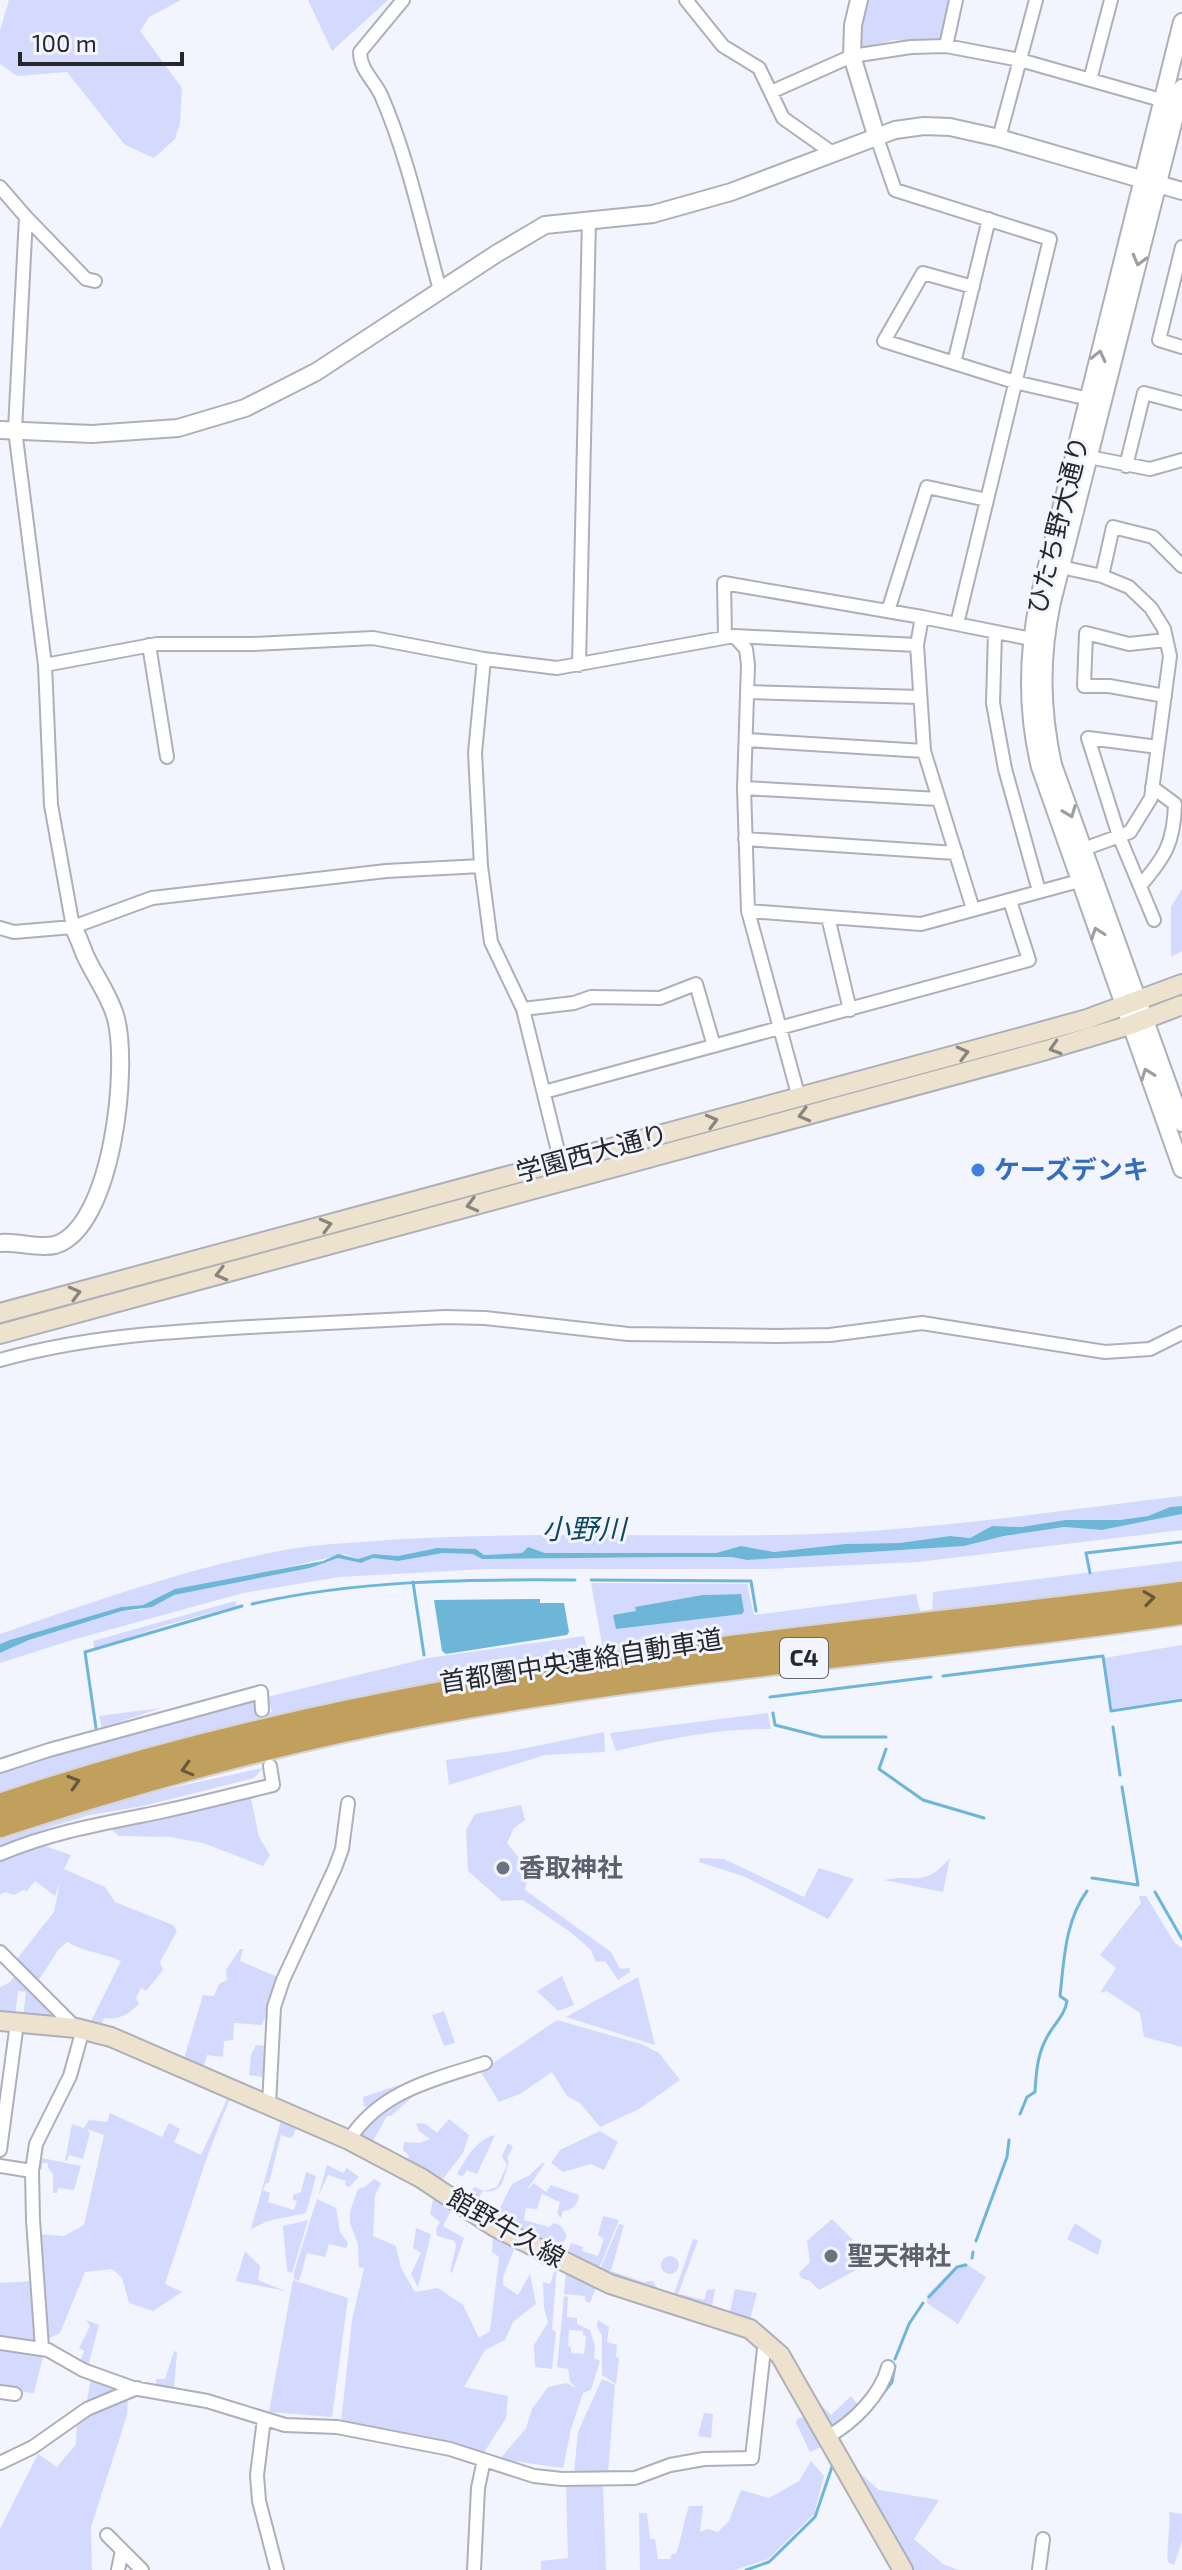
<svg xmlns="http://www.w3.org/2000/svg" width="1182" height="2570" font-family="'Exo 2','Noto Sans JP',sans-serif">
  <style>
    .green { fill: #d3dafe; fill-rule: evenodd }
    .water { fill: #6db6d7 }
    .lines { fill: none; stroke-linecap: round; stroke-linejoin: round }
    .stream { stroke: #6db6d7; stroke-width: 3 }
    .minor-casing { stroke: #aeb0b9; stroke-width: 16 }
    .tertiary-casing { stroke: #aeb0b9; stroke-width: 20 }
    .secondary-casing { stroke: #aeb0b9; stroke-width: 22 }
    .motorway-casing { stroke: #d4d4d5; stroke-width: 28 }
    .minor { stroke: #fff; stroke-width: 12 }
    .tertiary { stroke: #fff; stroke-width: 16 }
    .secondary { stroke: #ece2ce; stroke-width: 18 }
    .motorway { stroke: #c19f5c; stroke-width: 24 }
    .oneway { stroke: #9e9ea0 }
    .oneway2 { stroke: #8a857c }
    .oneway3 { stroke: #65583f }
    .shop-dot { fill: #3f7fe0; stroke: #f2f4fe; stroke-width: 3 }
    .worship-dot { fill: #6b7280; stroke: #f2f4fe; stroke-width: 3 }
    .labels { text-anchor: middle; stroke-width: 6; stroke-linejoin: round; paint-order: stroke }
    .shield { fill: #f2f4fe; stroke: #64656a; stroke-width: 2 }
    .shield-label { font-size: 24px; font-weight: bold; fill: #27282b }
    .street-label { font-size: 26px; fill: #27282b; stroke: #f2f4fe }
    .shop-label { font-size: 26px; font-weight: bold; fill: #366cbe; stroke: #f2f4fe; text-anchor: start }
    .worship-label { font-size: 26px; font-weight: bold; fill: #5b616d; stroke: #f2f4fe; text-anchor: start }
    .water-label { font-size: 28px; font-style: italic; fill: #0b4961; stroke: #f2f4fe }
  </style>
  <rect width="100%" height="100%" fill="#f2f4fe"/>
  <path class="green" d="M9 0H181L149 17 140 31 182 88 180 123 175 139 154 158 125 145 67 72 17 76 0 64V31Z
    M308 0H388L332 51Z
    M868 0H951L940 41 893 40 861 49V24Z
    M1182 889V951L1171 957V907Z
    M1025 1044H1037L606 1164H584Z
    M551 1175 0 1326V1319L512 1180 528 1181Z
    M1182 1496V1506L1170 1507 1148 1516 1120 1520H1065L1021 1527 992 1526 970 1538 950 1536 899 1543 845 1544 773 1552 741 1546 716 1553H545L528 1547 522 1553 484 1555 476 1549 437 1548 398 1556 374 1554 358 1559 345 1554 222 1582 175 1589 143 1605 121 1607 0 1644V1634C95 1601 190 1567 290 1549 328 1543 366 1542 404 1539 529 1532 654 1537 779 1535 914 1533 1048 1512 1182 1496Z
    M1182 1514V1530L918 1562 768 1569H486L339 1577 243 1593 72 1640 0 1663V1653L29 1640 122 1611 141 1610 173 1595 310 1568 338 1558 361 1563 373 1558 398 1561 443 1553 474 1554 482 1559 674 1557H731L747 1560 964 1546 1004 1536 1064 1527 1103 1530Z
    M1182 1561V1580L1135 1590 932 1617 933 1592Z
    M591 1583 747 1584 754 1615 916 1594 921 1615 604 1655ZM740 1594 741 1614 694 1617 703 1595Z
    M235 1601 237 1606 166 1625 94 1649 93 1641Z
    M584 1636 590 1661 368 1695 268 1719 267 1713 272 1712 267 1697 428 1658Z
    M1182 1645V1698L1112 1709 1104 1658Z
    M244 1700 257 1705 260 1723 0 1796V1773L69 1750Z
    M161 1708 102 1728 99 1716Z
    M768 1713 771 1729C718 1728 667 1739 616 1751L610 1733Z
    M604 1732 605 1752 545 1755 449 1785 446 1760 512 1751Z
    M263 1768 254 1778 143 1806 90 1815 53 1826 0 1847V1837L120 1799Z
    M251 1798 259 1837 270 1855 263 1866 203 1843 171 1837 119 1836 108 1827Z
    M521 1805 525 1820 514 1828 507 1843 529 1871 525 1890 611 1952 620 1969 630 1968V1972L618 1980 605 1961 596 1962 591 1950 569 1931 523 1900 502 1901 468 1871 466 1830 475 1814Z
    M36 1843 71 1855 64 1869 105 1887 115 1902 173 1925 177 1931 160 1962 163 1970 146 1991 141 1988 136 1998 139 2004C127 2015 120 2020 104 2018L101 2026 90 2023 121 1961C103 1953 84 1952 67 1942L59 1949 38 1981 16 1960 54 1912 60 1882 55 1896 35 1881 27 1891 23 1890 14 1895 5 1892 0 1895V1862Z
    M700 1858 724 1859 804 1897 819 1868 854 1879 828 1919 743 1876 699 1862Z
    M950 1858 943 1892 884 1880C919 1873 922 1889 950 1858Z
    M1139 1896H1146L1174 1942 1182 1948V2047L1144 2037 1140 2013 1107 1991 1100 1993 1116 1968 1100 1955 1141 1903Z
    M240 1949H243L240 1961 280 1978 262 2025 234 2023 233 2040 224 2041 223 2057 207 2055 203 2070 183 2062 203 1995 214 1996 219 1984 227 1980 226 1970Z
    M16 1974 58 2018 23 2017 26 1992 18 1991 15 2016 0 2014V1987L10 1982Z
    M562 1976 574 2005 558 2011 537 1991Z
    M638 1977 655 2045 566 2017Z
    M444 2011 455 2043 444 2046 432 2015Z
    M557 2020 641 2044 659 2053 680 2080 639 2109 600 2127 580 2103 567 2096 552 2072 520 2094 499 2102 479 2069 487 2071 489 2066Z
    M256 2045 268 2046 267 2078 249 2075 251 2055Z
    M399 2085 401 2088 368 2108 364 2106 363 2097Z
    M418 2092 391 2116H387L371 2144 356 2137 383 2109Z
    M229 2095 231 2096 207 2157 165 2284 182 2292 153 2311 129 2303 122 2278 112 2269 85 2272 60 2333 45 2340 38 2234 64 2236 84 2225 104 2135 87 2129 90 2133 83 2159 69 2155 67 2161H65L72 2124 84 2128 89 2120 107 2122 110 2113 162 2137 169 2123 180 2129 174 2142 201 2155Z
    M282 2117 297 2123 294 2135 290 2138 281 2135 269 2183H266L263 2190 270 2193 268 2202 294 2210 297 2201 293 2200V2195L301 2192 306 2172 316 2176 306 2213 268 2221 251 2229Z
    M449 2119 469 2135 463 2153 440 2183 407 2162 409 2156 403 2150 404 2142 419 2143 430 2139 419 2131 416 2123 426 2124 437 2133Z
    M600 2131 618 2142 604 2170 591 2164 563 2172 551 2163 560 2150Z
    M495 2135 477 2174 467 2170 462 2177 457 2174C466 2159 476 2139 495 2135Z
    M508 2143 513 2147 507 2158 509 2162C504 2177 503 2195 483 2191L475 2204 466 2199 474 2187 485 2191 497 2187 507 2165 502 2156Z
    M37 2157 81 2166 74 2190 58 2188 57 2193H53V2174L48 2168V2163H42V2169L38 2170 36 2192Z
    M542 2163H545L526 2191 534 2183 546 2192 551 2185 579 2195C578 2205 572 2210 563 2211L561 2218 557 2213 560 2202 542 2194 537 2209 526 2208 524 2220 549 2227 554 2223C562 2225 564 2230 567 2236L557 2254 494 2220 512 2184 530 2175Z
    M327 2165 343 2173 347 2168 359 2177 349 2187 345 2185 346 2181 328 2175 318 2197Z
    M374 2179 381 2183 375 2196 373 2236 396 2246 401 2268 415 2292 438 2288 463 2305 479 2338 490 2331 499 2257 492 2252 493 2233 516 2245 503 2277V2285L518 2295 530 2274 536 2304 513 2322 505 2340 485 2350 464 2387 508 2396 506 2418 483 2454 422 2437 341 2423 352 2320 364 2268 359 2267 358 2244 350 2223V2211L358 2189 365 2187Z
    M434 2194 470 2220 451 2211 443 2226 464 2238 452 2273 450 2272 456 2246 455 2241 437 2236 436 2229 440 2222 430 2214Z
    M317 2199 336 2208 340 2232 348 2243 346 2248 329 2244 325 2257 307 2253 299 2281 294 2279V2272Z
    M603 2216 619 2220 598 2271 565 2256 571 2243 583 2247 582 2251 598 2256 604 2239 598 2235Z
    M832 2219 859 2246 869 2263 819 2290 810 2281 801 2278 799 2273 810 2262 807 2241Z
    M308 2220 292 2273 287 2271 283 2226Z
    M1075 2223 1102 2241 1098 2255 1067 2239Z
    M619 2224 624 2225 611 2271 643 2282 653 2281 657 2288 656 2293 599 2272Z
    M416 2228 431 2234 418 2287 411 2274 421 2253 413 2248Z
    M693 2239 698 2240 676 2300 662 2296 664 2291 674 2294Z
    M245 2251 260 2266 258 2280 285 2291 236 2281Z
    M539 2255 557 2264 552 2329 556 2332 552 2369 535 2367 534 2345 548 2322 544 2308 543 2282 550 2284 555 2270 536 2262Z
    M661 2265a9 9 0 1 1 18 0a9 9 0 1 1-18 0Z
    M965 2263 986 2277 958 2324 927 2303V2295L956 2266Z
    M566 2272 597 2285 590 2303 585 2301V2296L564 2294Z
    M293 2280 348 2298 332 2417 269 2412Z
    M32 2281 35 2340 0 2339V2283Z
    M715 2289 712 2307 678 2301 680 2294 704 2300 707 2290Z
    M735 2289 757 2293 749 2323 729 2316Z
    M564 2296 568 2297 567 2317 577 2318V2324L590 2330 595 2346 594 2358 600 2361 591 2390 583 2393 571 2429 563 2468 500 2459 526 2428 532 2409 548 2387 566 2383 578 2389 570 2382 568 2369 557 2367ZM569 2330 583 2331V2335L586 2336 584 2354 571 2353V2347L568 2346Z
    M86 2320 99 2325 88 2366 80 2362 84 2351 79 2348 90 2326Z
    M598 2320 609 2327 607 2342 617 2345 616 2357 619 2358 616 2384 602 2375V2336L597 2327Z
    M0 2347 44 2353 34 2393 0 2389Z
    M174 2351 177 2352 174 2389 156 2387V2379H165Z
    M91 2378 128 2390 86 2406Z
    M602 2379 615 2385 608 2473H574L578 2432Z
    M851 2396 858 2405 831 2430 814 2398 831 2415Z
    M128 2398 127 2415 91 2527 92 2570H0V2529L38 2454 57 2467 76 2444 77 2419Z
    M704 2413 713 2414 711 2438 698 2436Z
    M807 2416 823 2446 810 2452 796 2423 797 2419Z
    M811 2461 824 2476 814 2514 768 2559 735 2570H640L639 2513H647L650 2539H655L658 2559H670L672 2554H676C682 2538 683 2523 689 2506H703L700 2532 708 2529 718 2532 729 2521 741 2490 769 2498 799 2481Z
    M853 2467 879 2490 939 2500 914 2539 943 2564 959 2570H909Z
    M566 2484 603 2485 606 2570H541V2561L568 2558Z
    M1169 2512 1182 2514V2541L1174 2565 1168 2562C1166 2545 1171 2529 1169 2512Z"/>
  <path class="water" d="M1182 1506V1514L1102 1530 1064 1527 1004 1536 964 1546 747 1560 731 1557H674L482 1559 473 1554 443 1553 398 1561 373 1558 361 1563 338 1558 310 1568 174 1595 152 1607 122 1611 29 1640 0 1653V1644L10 1640 121 1607 143 1605 175 1589 323 1561 338 1554 358 1559 374 1554 398 1556 437 1548 476 1549 484 1555 522 1553 528 1547 545 1553H716L741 1546 774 1552 845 1544 899 1543 950 1536 970 1538 992 1526 1021 1527 1065 1520H1120L1148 1516 1170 1507Z
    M741 1594 744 1611 742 1614 616 1629 613 1615 636 1611 635 1607 703 1595Z
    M540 1599V1603H564L569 1632 567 1635 446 1654 442 1651 434 1600Z"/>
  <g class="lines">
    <path class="stream" d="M1090 1573 1086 1553 1182 1542
      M591 1580 751 1581 756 1611
      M413 1582 424 1655
      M252 1604C357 1580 468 1579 575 1580
      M943 1676 1103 1656 1111 1711 1182 1700
      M770 1697 931 1677
      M773 1713 775 1725 822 1737H886
      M1113 1727 1120 1775
      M96 1728 85 1652 242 1606
      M886 1749 879 1769 923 1800 984 1818
      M1092 1878 1138 1885 1122 1787
      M1155 1892 1182 1939
      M1020 2114 1027 2097 1035 2092C1036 2075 1037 2057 1045 2041 1051 2027 1065 2016 1067 2001L1060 1996C1064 1960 1065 1921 1087 1891
      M976 2241 1007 2157 1009 2140
      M972 2258 973 2252
      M929 2297 957 2267 966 2265
      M895 2359 909 2324 923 2303
      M881 2396 892 2382 895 2366
      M746 2570 769 2562 815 2517 834 2461"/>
    <defs>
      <path id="minor" d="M403 0 360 52C360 70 374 80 381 95 408 157 422 225 440 290
        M686 0 723 46 759 68 783 118 834 154
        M946 46 956 0
        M1090 80 1111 0
        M771 92 852 56 911 47 946 46 1020 60 1161 100
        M876 135 895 190 1050 239 957 624
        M999 138 1036 0
        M0 187 26 217 15 430 45 665 51 805 73 927
        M26 217 86 279 95 281
        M1182 247 1159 340 1182 347
        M973 287 923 273 884 341 1015 382 1089 399
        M954 363 989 219
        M1089 457 1150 469 1182 460
        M1126 466 1144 393 1182 403
        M1061 567 1102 576 1129 587 1151 608 1164 629 1170 656 1151 798 1130 832 1084 849
        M1102 576 1113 527 1153 537 1182 566
        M888 611 927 487 987 500
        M922 617 917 645 924 751 973 909
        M995 632 993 703 1005 769 1039 891
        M725 636 724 583 922 617 1031 639
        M734 636 917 645
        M149 645 167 757
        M484 659 475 753 481 866 491 942 523 1009 557 1147 559 1167
        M45 665 157 644H252L373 638 484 659 557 668 734 636 746 649 748 665 744 788 748 911 799 1098
        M579 665 589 219
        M747 692 920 697
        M1165 696 1109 686H1084L1086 633 1129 644 1166 640
        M746 740 924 751
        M744 788 938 799
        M745 839 956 853
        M1140 886C1165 857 1174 843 1175 804L1152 787
        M748 911 921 924 1079 881
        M828 917 850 1010
        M1154 920 1119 836 1088 738 1158 747
        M0 928 14 932 73 927 152 898 386 871 481 866
        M523 1009 574 1003 591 997 660 998 696 984 714 1046
        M544 1092 1029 960 1010 901
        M0 1360C82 1337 164 1332 249 1327 314 1324 379 1320 445 1317L485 1318 628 1334 776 1336 830 1335 922 1323 1105 1352 1150 1349 1182 1333
        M0 1766 49 1750 261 1692 262 1710
        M0 1854C52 1832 105 1823 160 1812 198 1804 236 1794 273 1785L270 1766
        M0 1952 76 2028
        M269 2105 274 2007 283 1980 335 1868 342 1849 348 1803
        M349 2140C380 2091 433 2080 485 2063
        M0 2150 17 2023
        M0 2166 32 2171
        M0 2343 48 2350 83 2370 133 2388 207 2401 285 2425 337 2427 450 2449 534 2476 562 2479 635 2478 670 2465 704 2459 752 2458 765 2340
        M42 2348 33 2220 32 2171 36 2144 70 2076 83 2029
        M0 2392 15 2394
        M264 2419 257 2475 259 2501 277 2570
        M827 2437C853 2423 881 2395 888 2367
        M0 2463 33 2447 87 2409 137 2388
        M107 2535 142 2570
        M118 2570 122 2550
        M474 2570 478 2488 484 2460
        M1039 2570 1043 2539"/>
      <path id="tertiary" d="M859 0 853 25 852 56 876 135
        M1182 22 1039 598C1027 656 1026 710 1040 767L1182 1169
        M1182 88 1052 602C1040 658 1041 709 1053 765L1182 1123
        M0 430 92 434 178 428 245 408 316 372 496 254 545 225 653 214 731 192 895 130 924 126 950 127 999 138 1182 191
        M0 1243C17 1241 38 1249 55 1245 113 1228 130 1063 115 1015 108 993 94 975 85 955 81 945 78 936 73 927"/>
      <path id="secondary" d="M0 1313 1018 1038 1087 1019 1182 984
        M0 1334 1043 1051 1130 1025 1182 1005
        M0 2021 76 2028 111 2037 349 2140 421 2178 495 2227 610 2284 750 2329 780 2355 903 2570"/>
      <path id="motorway" d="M0 1806C230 1728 468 1685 708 1651 866 1630 1024 1615 1182 1594
        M0 1825C140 1779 282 1740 427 1713 677 1667 931 1649 1182 1612"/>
    </defs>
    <use href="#minor" class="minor-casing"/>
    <use href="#tertiary" class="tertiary-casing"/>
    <use href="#secondary" class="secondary-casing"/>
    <use href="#motorway" class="motorway-casing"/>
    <use href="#minor" class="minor"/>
    <use href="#tertiary" class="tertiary"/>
    <use href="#secondary" class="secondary"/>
    <use href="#motorway" class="motorway"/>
  </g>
  <defs><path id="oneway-chevron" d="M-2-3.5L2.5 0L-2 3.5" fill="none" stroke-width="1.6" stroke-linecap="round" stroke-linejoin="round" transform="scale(2)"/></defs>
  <g class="oneway">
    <use href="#oneway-chevron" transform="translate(1139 260) rotate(105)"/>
    <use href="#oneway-chevron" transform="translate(1099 356) rotate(-77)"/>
    <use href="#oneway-chevron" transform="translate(1070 812) rotate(69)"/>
    <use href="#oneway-chevron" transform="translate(1097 933) rotate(-109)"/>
    <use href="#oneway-chevron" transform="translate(1147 1074) rotate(-110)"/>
  </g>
  <g class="oneway2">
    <use href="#oneway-chevron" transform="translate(1055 1048) rotate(163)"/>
    <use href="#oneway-chevron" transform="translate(963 1053) rotate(-15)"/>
    <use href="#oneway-chevron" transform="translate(804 1115) rotate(165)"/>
    <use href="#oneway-chevron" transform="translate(712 1121) rotate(-15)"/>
    <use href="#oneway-chevron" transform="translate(472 1205) rotate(165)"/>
    <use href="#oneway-chevron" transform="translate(326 1225) rotate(-15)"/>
    <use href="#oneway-chevron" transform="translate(221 1274) rotate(165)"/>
    <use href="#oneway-chevron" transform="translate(75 1293) rotate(-15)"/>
  </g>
  <g class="oneway3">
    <use href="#oneway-chevron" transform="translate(1149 1598) rotate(-8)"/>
    <use href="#oneway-chevron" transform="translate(187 1769) rotate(164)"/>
    <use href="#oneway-chevron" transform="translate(74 1782) rotate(-17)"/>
  </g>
  <circle class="shop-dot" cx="978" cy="1170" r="8"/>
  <g class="worship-dot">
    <circle cx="503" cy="1868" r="8"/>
    <circle cx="831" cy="2256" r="8"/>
  </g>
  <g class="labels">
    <rect class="shield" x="780" y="1638" width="48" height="40" rx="6"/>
    <g class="shield-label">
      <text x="804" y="1666">C4</text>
    </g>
    <g class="street-label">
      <text transform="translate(1058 525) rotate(-76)" y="9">ひたち野大通り</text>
      <text transform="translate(592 1153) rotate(-15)" y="9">学園西大通り</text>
      <text transform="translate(581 1661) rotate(-9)" y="9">首都圏中央連絡自動車道</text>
      <text transform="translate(506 2228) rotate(30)" y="9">館野牛久線</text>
    </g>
    <g class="shop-label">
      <text x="994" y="1179">ケーズデンキ</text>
    </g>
    <g class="worship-label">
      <text x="519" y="1877">香取神社</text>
      <text x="847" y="2265">聖天神社</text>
    </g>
    <g class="water-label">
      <text x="584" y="1539">小野川</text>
    </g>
  </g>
  <path d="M20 52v12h162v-12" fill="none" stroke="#27282b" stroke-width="4"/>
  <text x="32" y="52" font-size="24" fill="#27282b" stroke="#f2f4fe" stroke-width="6" paint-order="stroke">100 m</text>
</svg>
